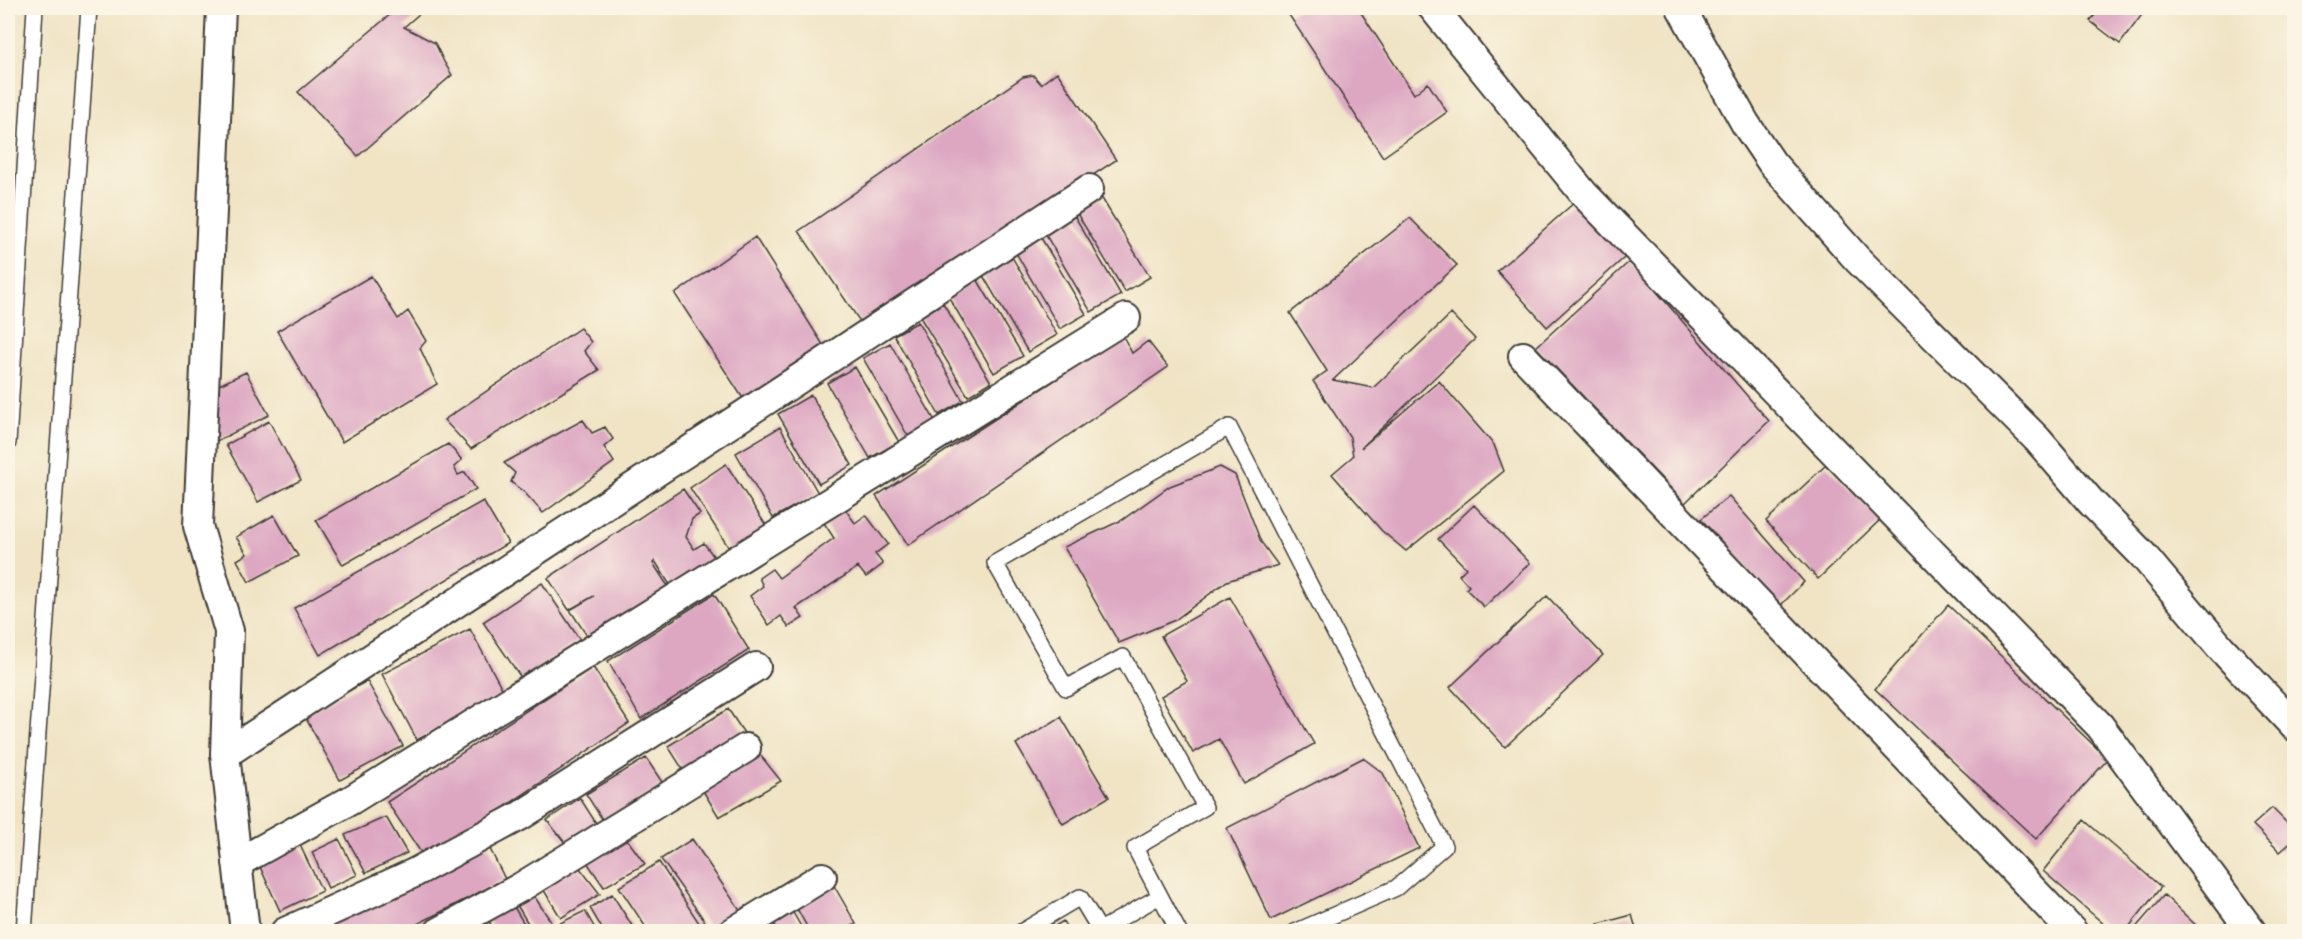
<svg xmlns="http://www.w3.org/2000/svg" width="2302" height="939" font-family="'IM FELL Double Pica',serif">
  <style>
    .building { fill: #dda7c2 }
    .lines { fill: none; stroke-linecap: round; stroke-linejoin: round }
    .service-casing { stroke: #3c3a35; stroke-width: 18 }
    .minor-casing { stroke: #3c3a35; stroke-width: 32 }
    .service { stroke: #fff; stroke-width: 15 }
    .minor { stroke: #fff; stroke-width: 28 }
  </style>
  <rect width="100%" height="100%" fill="#fcf5e5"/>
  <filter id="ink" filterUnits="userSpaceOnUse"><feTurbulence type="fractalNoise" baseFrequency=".0167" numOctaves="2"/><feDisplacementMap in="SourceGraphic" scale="12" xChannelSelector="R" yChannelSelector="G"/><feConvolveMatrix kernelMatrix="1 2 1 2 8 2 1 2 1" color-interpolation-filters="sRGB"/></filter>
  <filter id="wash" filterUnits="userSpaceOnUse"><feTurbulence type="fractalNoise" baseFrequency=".008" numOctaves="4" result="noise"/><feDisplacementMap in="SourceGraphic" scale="24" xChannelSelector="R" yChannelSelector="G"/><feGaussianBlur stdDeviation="1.35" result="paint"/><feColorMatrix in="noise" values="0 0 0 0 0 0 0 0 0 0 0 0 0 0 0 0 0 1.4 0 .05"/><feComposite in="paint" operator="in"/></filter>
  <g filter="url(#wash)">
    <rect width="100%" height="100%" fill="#f0e4c5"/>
    <g id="blocks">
      <path class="building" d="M398 8H415L420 13 404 27 435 43 444 62 452 75 358 156 298 92Z
        M1299 8H1358L1414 94 1428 83 1447 112 1383 157 1289 15Z
        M2101 8H2147L2120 44 2090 21Z
        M1057 72 1116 160 863 326 799 231 1023 77 1033 75 1041 84Z
        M1584 194 1633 250 1547 327 1497 271Z
        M1101 197 1150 277 1125 292 1076 212Z
        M1074 215 1121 295 1091 312 1044 232Z
        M1410 218 1457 265 1333 380 1373 388 1451 314 1475 339 1361 448 1439 381 1494 445 1504 471 1406 551 1382 531 1332 474 1353 456 1350 437 1313 381 1327 371 1290 313Z
        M1040 236 1086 314 1060 329 1015 251Z
        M755 237 827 351 746 403 675 294Z
        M1012 257 1057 335 1028 352 982 274Z
        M1630 261 1769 421 1685 503 1536 347Z
        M371 276 398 319 408 311 426 341 420 348 437 384 342 442 277 331Z
        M977 279 1023 356 994 373 948 296Z
        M943 303 991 382 968 396 920 317Z
        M918 322 963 401 939 415 894 335Z
        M580 328 591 342 584 351 599 370 471 449 444 420Z
        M1123 336 1132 353 1148 341 1168 367 908 545 876 496Z
        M890 343 935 421 908 436 863 358Z
        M855 367 899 442 870 458 827 383Z
        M246 372 269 415 217 441 213 426 217 386Z
        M811 395 852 465 819 484 778 414Z
        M583 420 592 433 605 427 613 439 604 447 614 462 543 513 525 493 511 482 515 473 504 463Z
        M269 421 301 480 258 502 226 445Z
        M780 427 818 493 773 518 736 453Z
        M448 444 462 460 454 467 458 475 465 472 476 489 343 565 316 520Z
        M726 464 769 530 731 551 690 488Z
        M1826 465 1880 520 1818 579 1766 521Z
        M1220 467 1235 475 1261 542 1278 565 1227 581 1175 620 1119 643 1064 547 1122 520 1170 486Z
        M683 489 700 514 692 519 686 537 694 549 704 543 714 557 670 585 655 561 653 563 671 591 591 642 570 610 594 596 569 610 548 578Z
        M1729 496 1804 582 1780 606 1701 519Z
        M483 501 508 543 320 655 294 608Z
        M1474 505 1530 563 1484 607 1466 589 1469 586 1459 575 1466 568 1438 539Z
        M845 509 855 523 866 515 888 544 875 554 883 564 866 577 858 567 796 608 803 618 789 627 781 616 769 625 750 596 763 586 759 578 772 569 779 578 834 538 824 523Z
        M274 515 298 556 249 582 237 560 247 554 236 537Z
        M542 583 580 640 522 679 483 622Z
        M714 594 749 650 641 719 608 661Z
        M1547 596 1603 655 1505 747 1450 687Z
        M1230 597 1314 744 1244 784 1219 739 1193 753 1161 696 1187 681 1161 636Z
        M1948 605 2108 759 2036 839 1875 689Z
        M470 629 505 694 417 740 382 674Z
        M593 667 629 723 426 860 387 802Z
        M367 681 403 746 340 780 304 715Z
        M728 709 748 739 687 776 668 746Z
        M1061 717 1109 797 1063 824 1016 744Z
        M757 751 781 781 719 817 700 786Z
        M646 758 664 785 604 822 586 794Z
        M1363 758 1383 773 1419 848 1271 920 1227 828Z
        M580 798 596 823 566 844 547 820Z
        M2272 808 2294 830V840L2280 852 2253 825Z
        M386 817 407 853 366 873 345 835Z
        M2084 820 2161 887 2125 932H2113L2043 871Z
        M621 831 645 864 604 887 582 855Z
        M297 839 322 891 280 911 256 858Z
        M339 839 357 875 328 888 312 852Z
        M692 839 741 912 711 930 661 859Z
        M488 845 505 879 402 932H306Z
        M659 862 705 932H649L619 887Z
        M576 863 600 894 561 918 540 884Z
        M833 884 856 924 842 932H810L795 905Z
        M530 890 552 923 537 932H533L514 900Z
        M612 894 636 932H604L590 908Z
        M2164 895 2203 932H2132Z
        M511 902 529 932H496L486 917Z
        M791 909 804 932H779L771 919Z
        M585 911 597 932H560L556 925Z
        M1632 915 1637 932H1600L1598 924Z
        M483 920 490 932H460Z
        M1063 921 1069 932H1046Z"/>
    </g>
  </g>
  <g filter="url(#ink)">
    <use href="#blocks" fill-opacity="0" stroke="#3c3a35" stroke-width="1.5"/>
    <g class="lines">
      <defs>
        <path id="service" d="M8 443 35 8
          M1100 930 1160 896
          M24 932 89 8
          M1021 932 1080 897 1101 932
          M1179 932 1135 848 1205 807 1123 657 1066 688 995 563 1229 427 1444 846 1396 888 1295 932"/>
        <path id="minor" d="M221 8 198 526 229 631 225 754
          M1433 8 1584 194 2100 726 2252 932
          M1681 8 1745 123 1772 163 1857 259 2037 439 2091 502 2142 554 2221 648 2294 726
          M1523 356 2073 932
          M237 863 351 800 1126 318
          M245 932 225 754 1089 189
          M285 932 414 873 520 816 756 667
          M439 932 521 887 746 748
          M733 932 822 877"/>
      </defs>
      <use href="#service" class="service-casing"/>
      <use href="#minor" class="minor-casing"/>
      <use href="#service" class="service"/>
      <use href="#minor" class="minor"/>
    </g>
  </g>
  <rect width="2302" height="939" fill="none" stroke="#fcf5e5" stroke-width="30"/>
</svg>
